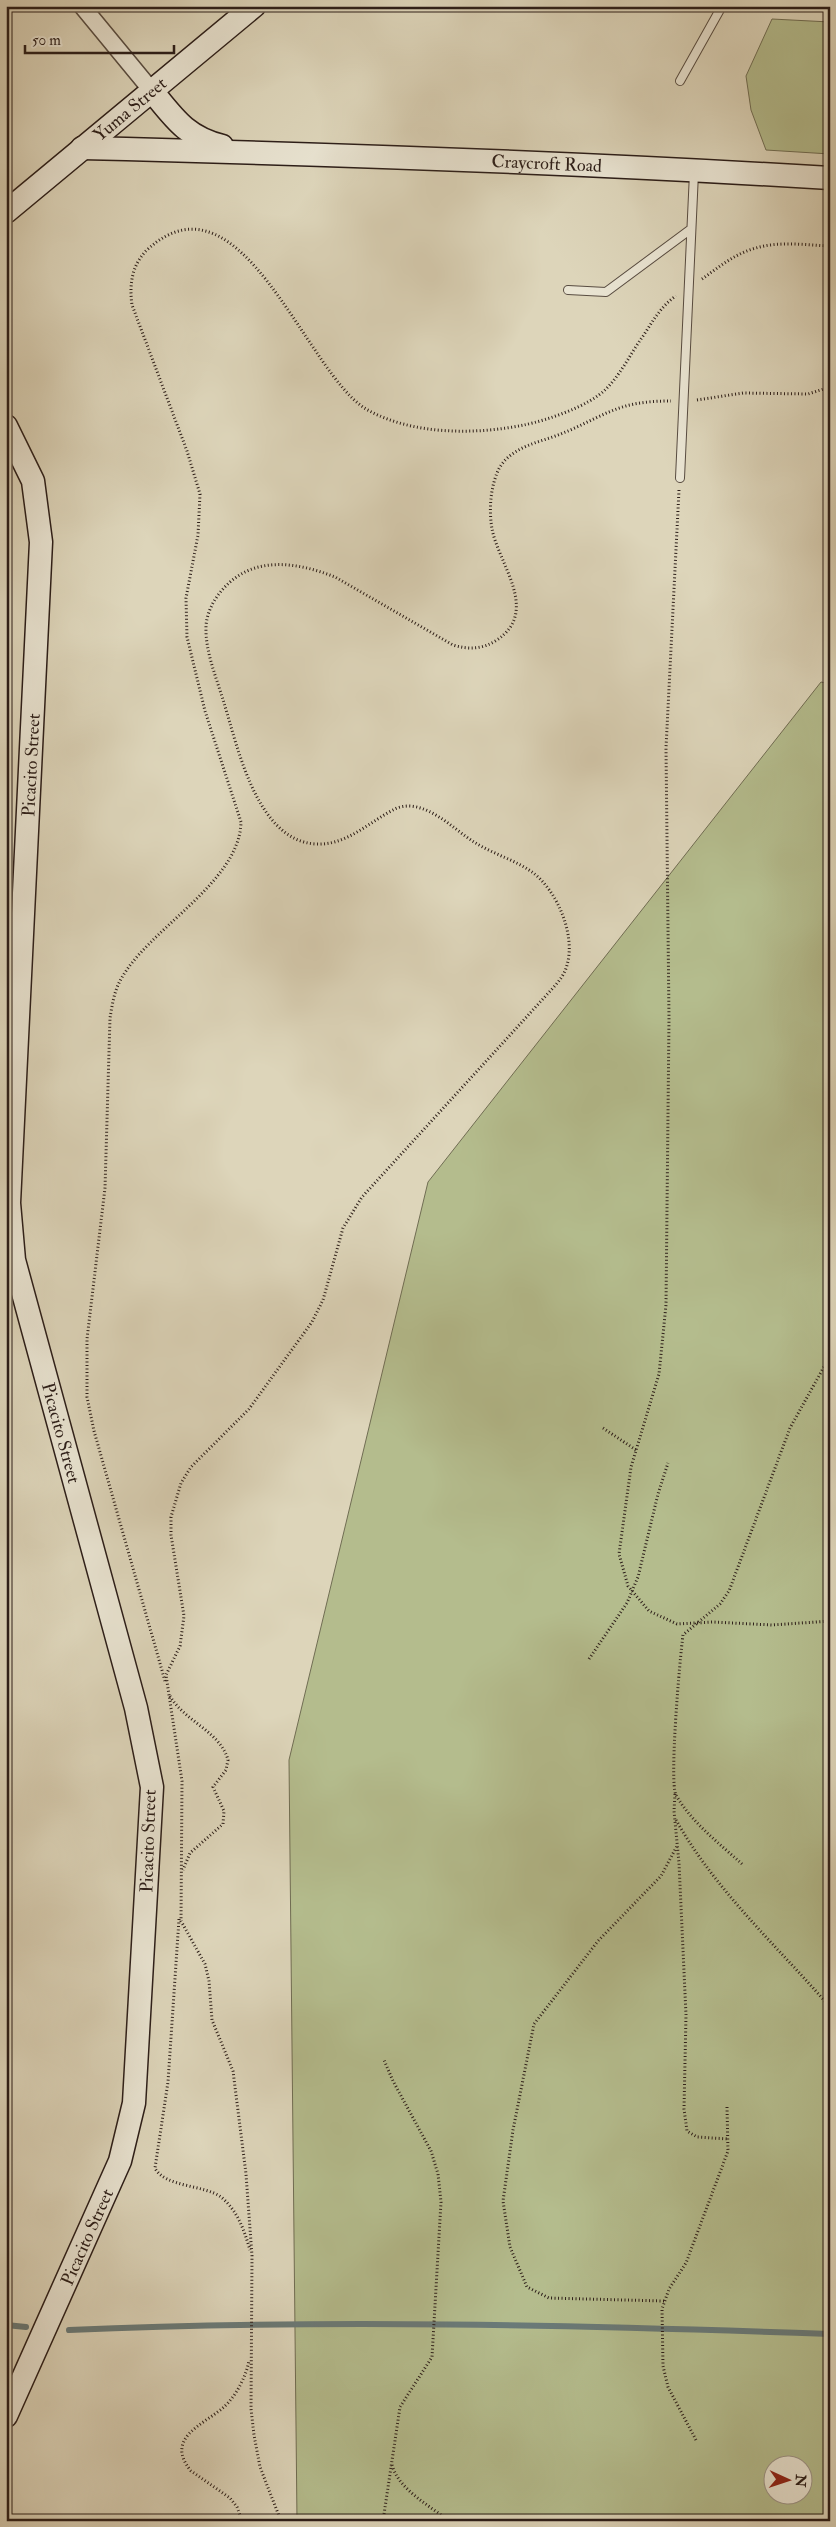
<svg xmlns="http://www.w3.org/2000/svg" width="836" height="2527" font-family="'IM FELL Double Pica',serif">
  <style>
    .green { fill: #b4bc8d; stroke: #706d53; fill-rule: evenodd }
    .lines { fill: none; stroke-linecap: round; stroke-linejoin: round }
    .stream { stroke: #6a7a78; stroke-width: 6 }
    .lane-casing { stroke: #584c41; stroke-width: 10 }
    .street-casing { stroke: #584c41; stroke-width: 19 }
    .secondary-casing { stroke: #2c1e19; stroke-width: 25 }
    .path { stroke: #2c1e19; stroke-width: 3; stroke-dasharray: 1 2.5; stroke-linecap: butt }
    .lane { stroke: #e9e4d2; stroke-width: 8 }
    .street { stroke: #e9e4d2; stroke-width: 16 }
    .secondary { stroke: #e9e4d2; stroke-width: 22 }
    .labels { text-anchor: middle; stroke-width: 4; stroke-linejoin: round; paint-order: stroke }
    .street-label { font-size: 18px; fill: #2c1e19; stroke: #e9e4d2 }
  </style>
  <rect width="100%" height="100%" fill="#ddd5ba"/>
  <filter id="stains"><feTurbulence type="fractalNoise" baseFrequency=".004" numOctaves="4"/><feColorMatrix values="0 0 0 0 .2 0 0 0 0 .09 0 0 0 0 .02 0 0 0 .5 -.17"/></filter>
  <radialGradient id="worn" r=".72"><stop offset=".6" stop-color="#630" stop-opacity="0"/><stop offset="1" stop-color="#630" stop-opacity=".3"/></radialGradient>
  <path class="green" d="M772 19 830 22V154L766 150 751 110 746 76Z
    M821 682 830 684V2521H297L289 1760 428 1182ZM774 2464H804V2494H774Z"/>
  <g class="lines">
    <path class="stream" d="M6 2325 26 2327
      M69 2330C321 2319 577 2325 830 2334"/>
    <defs>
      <path id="lane" d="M680 81 722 6
        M568 290 606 292 691 229
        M680 478 694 173"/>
      <path id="street" d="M82 6 152 91"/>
      <g id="secondary">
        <path d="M152 91C174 118 186 137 222 146"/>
        <path id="s1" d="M82 148C331 154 581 163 830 178"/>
        <path id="s2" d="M6 212 254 6"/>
        <path id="s3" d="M6 426 33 481 41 542 9 1203 14 1260 136 1708 152 1787 134 2103 120 2161 6 2416"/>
      </g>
    </defs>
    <use href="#lane" class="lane-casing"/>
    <use href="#street" class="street-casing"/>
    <use href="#secondary" class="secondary-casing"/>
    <path class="path" d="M702 279C719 267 736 253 756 248 779 241 806 245 830 246
      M697 400 743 393 808 394 830 387
      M679 490 666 748 669 1018 666 1305 659 1374 631 1467 619 1554 628 1586 649 1611 677 1624 713 1622 772 1625 830 1621
      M6 1398 10 1330
      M603 1428 636 1450
      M589 1659 627 1603 638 1577 658 1494 668 1463
      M165 1681 94 1431 87 1397V1339L105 1188 110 1018C112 1006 114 992 120 981 146 930 240 883 241 822L205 711 187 637 186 598 198 535 200 494 187 451 132 305C129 284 132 264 148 249 241 165 306 373 366 409 411 435 474 435 524 425 548 420 589 406 606 389 621 374 631 353 643 336 653 321 661 306 676 296
      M170 1696C184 1721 221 1732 228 1760L226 1770 213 1787 224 1811 223 1824 190 1853 183 1870
      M675 1794 674 1811 679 1863 686 2015 684 2109 687 2131 697 2137 729 2139
      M676 1820C716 1891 777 1946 830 2007
      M742 1864C720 1844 691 1822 676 1795 669 1782 680 1657 683 1635L720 1604 729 1591 790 1428 830 1356
      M179 1919 168 2082 155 2168C164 2187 205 2185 221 2197 238 2211 244 2230 250 2250
      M664 2301 549 2298 527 2287 510 2247 503 2201 513 2130 534 2024 598 1941 661 1876 677 1846
      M696 2440 668 2387 663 2366 662 2309 669 2289 686 2263 728 2151 727 2107
      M392 2465C399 2490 429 2505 449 2521
      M242 2521 237 2507 230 2498 191 2471C164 2438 203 2425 224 2407 236 2396 247 2375 249 2360
      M281 2521 260 2467 254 2435 251 2409 252 2256 246 2174 233 2071 212 2020 209 1981 205 1964 181 1921 182 1781 166 1675 180 1646 184 1616 171 1535V1517L181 1483 191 1467 249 1409 312 1322 323 1300 343 1228 362 1197 553 988C559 981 565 974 567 965 576 935 557 890 532 872 515 860 493 854 474 842 453 829 425 798 397 808 371 820 347 846 316 844 257 841 238 748 224 703 217 679 205 652 206 626 207 612 214 599 223 589 253 555 297 562 335 577L453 645C469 650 483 649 497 640 540 611 499 565 492 529 489 511 490 491 497 473 500 465 506 458 514 453 528 443 547 440 563 433 584 425 604 412 626 406 640 402 656 401 671 401
      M383 2521 400 2407 432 2357 441 2202 438 2174 431 2151 393 2081 384 2060"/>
    <use href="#lane" class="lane"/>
    <use href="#street" class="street"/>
    <use href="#secondary" class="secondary"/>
  </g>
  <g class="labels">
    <g class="street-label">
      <text dy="6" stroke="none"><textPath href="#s2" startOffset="161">Yuma Street</textPath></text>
      <text dy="6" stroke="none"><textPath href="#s1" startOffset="465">Craycroft Road</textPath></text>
      <text transform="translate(31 765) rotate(-87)" y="6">Picacito Street</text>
      <text dy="6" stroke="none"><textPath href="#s3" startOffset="1021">Picacito Street</textPath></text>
      <text transform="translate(148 1841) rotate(-88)" y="6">Picacito Street</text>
      <text transform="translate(87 2237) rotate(-66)" y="6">Picacito Street</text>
    </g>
  </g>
  <rect width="836" height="2527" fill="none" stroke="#ddd5ba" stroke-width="25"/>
  <rect x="8" y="8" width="821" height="2512" fill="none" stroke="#2c1e19" stroke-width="2.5"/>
  <rect x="12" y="12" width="811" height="2502" fill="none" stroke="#2c1e19"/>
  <g transform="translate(788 2480) rotate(93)"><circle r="24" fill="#e9e4d2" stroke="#9d9588"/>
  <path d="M0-4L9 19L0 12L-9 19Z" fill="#8f2418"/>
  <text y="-8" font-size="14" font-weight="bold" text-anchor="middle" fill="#2c1e19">N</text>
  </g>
  <path d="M25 45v8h149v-8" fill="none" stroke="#2c1e19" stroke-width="2.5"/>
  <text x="32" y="45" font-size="15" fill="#2c1e19" stroke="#e9e4d2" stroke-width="4" paint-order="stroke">50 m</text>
  <rect width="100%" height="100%" filter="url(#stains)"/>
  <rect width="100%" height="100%" fill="url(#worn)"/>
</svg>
